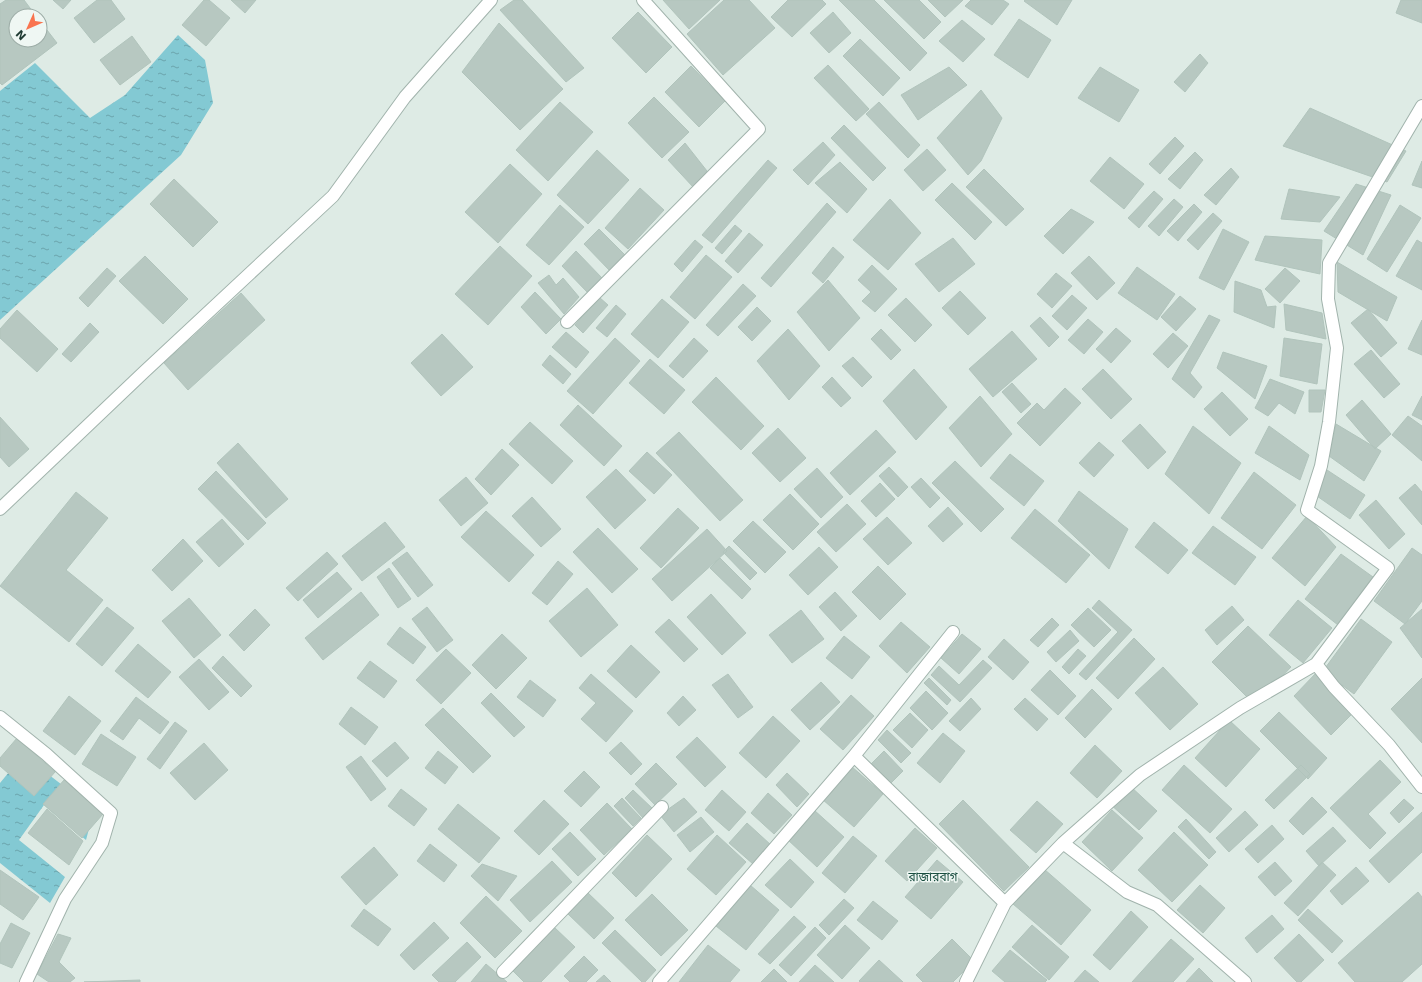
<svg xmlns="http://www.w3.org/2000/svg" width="1422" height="982" font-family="'DejaVu Sans','Noto Sans Bengali',sans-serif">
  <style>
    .water { fill: url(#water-ripples) }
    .building { fill: #b7c8c1; stroke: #b1c4bc }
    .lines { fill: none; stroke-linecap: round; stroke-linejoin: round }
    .minor-casing { stroke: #a1b3ac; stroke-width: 14 }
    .minor { stroke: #fff; stroke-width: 12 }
    .labels { text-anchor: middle; stroke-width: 3; stroke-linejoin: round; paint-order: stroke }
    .neighbourhood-label { font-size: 12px; fill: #1a4e40; stroke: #eff7f3 }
  </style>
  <defs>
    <pattern id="water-ripples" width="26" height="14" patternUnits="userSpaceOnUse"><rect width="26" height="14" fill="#83c9d3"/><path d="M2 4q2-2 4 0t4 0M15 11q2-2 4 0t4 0" fill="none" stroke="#6ba4ac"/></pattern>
  </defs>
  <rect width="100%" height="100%" fill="#deebe5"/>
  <path class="water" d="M178 35 205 60 213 103 181 155 0 320V91L35 63 90 118 125 95Z
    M23 755 74 794 93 814 86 840 44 805 19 840 65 877 50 903 0 863V783Z"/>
  <path class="building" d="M6 0H24L36 16H16V40H40V21L57 43 2 85 0 83V4Z
    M53 0H71L63 9Z
    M97 0H111L125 19 94 43 74 18Z
    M204 0H209L230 18 206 46 182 25Z
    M231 0H256L245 13Z
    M514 0H522L584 68 566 82 500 10Z
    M663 0H720L689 29Z
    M724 0H749L775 28 723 75 687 34Z
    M788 0H822L826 4 792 37 771 17Z
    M839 0H874L927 53 910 71Z
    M884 0H919L941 22 924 39Z
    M928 0H963L945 17Z
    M971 0H1003L1009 4 992 25 965 6Z
    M1025 0H1072L1057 25 1024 1Z
    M1401 0H1422V23L1396 13Z
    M638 12 672 47 646 73 612 38Z
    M833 12 851 33 829 53 810 33Z
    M1019 19 1051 40 1028 78 994 55Z
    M962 20 985 39 963 62 939 41Z
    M499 23 563 89 520 130 462 72Z
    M132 36 151 62 120 85 100 60Z
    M860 39 900 78 883 96 843 56Z
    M1200 54 1208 63 1185 92 1174 82Z
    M828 65 869 109 856 121 814 78Z
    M691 66 725 101 699 127 665 92Z
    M949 67 967 85 918 120 901 95Z
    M1100 67 1139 90 1119 122 1078 98Z
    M981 90 1002 118 981 161 968 175 937 138Z
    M654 97 689 132 662 158 628 123Z
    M560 102 593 132 548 181 516 150Z
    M879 102 920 145 908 158 866 114Z
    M1310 108 1406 151 1387 182 1283 146Z
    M844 125 886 168 873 181 831 138Z
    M1175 137 1184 146 1160 174 1149 164Z
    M823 142 835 155 808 185 793 170Z
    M685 143 707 171 694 188 668 160Z
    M927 149 946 170 923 191 904 170Z
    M597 150 629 180 588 224 557 195Z
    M1195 152 1203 160 1180 189 1168 179Z
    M1110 157 1144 184 1124 209 1090 181Z
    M768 160 777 168 712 243 702 235Z
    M1422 161V188L1412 185Z
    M840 162 867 189 847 213 815 183Z
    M510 164 542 194 498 243 465 212Z
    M1231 168 1239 177 1216 205 1204 195Z
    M984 169 1024 209 1006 226 966 187Z
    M174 179 218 222 193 247 150 204Z
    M952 183 992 222 975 240 935 200Z
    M1356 184 1391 195 1363 255 1324 231Z
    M640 188 664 210 628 249 605 228Z
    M1289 189 1340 197 1320 222 1281 219Z
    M1154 191 1163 199 1139 228 1128 218Z
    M890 199 921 233 888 270 853 240Z
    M1174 199 1183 207 1159 236 1148 226Z
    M827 203 836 212 771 287 761 278Z
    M1194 204 1202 212 1178 241 1167 231Z
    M560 205 584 227 549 265 526 245Z
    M1400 205 1421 218 1387 272 1367 259Z
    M1071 209 1094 222 1063 254 1044 236Z
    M1213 213 1222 221 1198 250 1187 240Z
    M735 225 742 231 722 254 715 248Z
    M599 229 625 255 610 271 584 244Z
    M1223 229 1249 242 1224 290 1199 278Z
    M749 233 763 245 738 273 725 261Z
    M1265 236 1322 240 1320 274 1255 260Z
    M953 238 975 264 939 292 915 264Z
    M695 240 703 247 682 272 674 264Z
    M1417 240 1422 243V290L1396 276Z
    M500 246 532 276 488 325 455 294Z
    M833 247 844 257 823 283 812 273Z
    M576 251 602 278 588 293 562 266Z
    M706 255 732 277 695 319 670 297Z
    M145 256 188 299 163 324 119 281Z
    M1089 256 1115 283 1097 300 1071 273Z
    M1337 262 1397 297 1387 321 1338 292Z
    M872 265 897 289 875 312 862 301 871 292 858 280Z
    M1137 267 1175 294 1157 320 1118 293Z
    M107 268 116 276 88 307 79 298Z
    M1285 268 1300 281 1280 303 1265 289Z
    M1056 273 1072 286 1052 308 1037 294Z
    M549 275 556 285 563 278 579 297 564 314 538 283Z
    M828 280 860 318 829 351 797 312Z
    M1235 281 1261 290 1267 307 1276 306 1274 328 1234 312Z
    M743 284 756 296 718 336 706 325Z
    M960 291 986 318 968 335 942 308Z
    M535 292 561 319 546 334 521 307Z
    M241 293 265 320 188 390 164 363Z
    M1072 295 1087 308 1067 330 1052 316Z
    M1180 296 1196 309 1176 331 1161 317Z
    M599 297 608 305 583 333 575 325Z
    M906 298 932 325 915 342 888 315Z
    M662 299 689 322 658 358 631 334Z
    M1284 304 1322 313 1326 339 1286 330Z
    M616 305 626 314 607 337 596 328Z
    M757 307 771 321 752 341 738 327Z
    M1368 309 1397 343 1381 357 1351 323Z
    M17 310 58 349 37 372 0 338V329Z
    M1209 315 1220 320 1190 373 1202 387 1194 398 1172 379Z
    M1040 317 1059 337 1049 347 1030 326Z
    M1088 319 1103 332 1084 354 1068 340Z
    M1422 320V355L1408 349Z
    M90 323 99 332 71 362 62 354Z
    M1116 328 1131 341 1111 363 1096 349Z
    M788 329 820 366 789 400 757 361Z
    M881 329 901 350 891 360 871 339Z
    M1012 331 1037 359 993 397 969 369Z
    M566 332 589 352 576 368 552 347Z
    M1173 333 1188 346 1168 368 1153 354Z
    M442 334 473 367 441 396 411 363Z
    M615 338 640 361 593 414 567 391Z
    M694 338 708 351 683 378 669 366Z
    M1284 338 1322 344 1317 384 1280 376Z
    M1371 350 1400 384 1384 398 1354 364Z
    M1223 352 1267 366 1255 399 1217 368Z
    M550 355 571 374 563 384 542 365Z
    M853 357 872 377 862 387 842 366Z
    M650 359 685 390 664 414 629 383Z
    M914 369 947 407 916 440 883 401Z
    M1103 369 1132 399 1111 419 1082 389Z
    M716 377 764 426 741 450 692 402Z
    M832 377 851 398 841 407 822 387Z
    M1270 379 1304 392 1295 414 1279 403 1268 416 1255 408Z
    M1012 383 1031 404 1021 413 1002 392Z
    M1065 388 1081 403 1040 446 1017 423 1037 403 1044 410Z
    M1309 390H1325L1321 412H1309Z
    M1222 392 1248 419 1230 436 1204 409Z
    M980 396 1012 434 981 467 949 428Z
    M1422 396V420L1412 415Z
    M1362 400 1391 434 1375 449 1346 415Z
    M578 405 622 446 604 466 560 425Z
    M1408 416 1422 426V461L1392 435Z
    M0 417 29 449 9 467 0 457Z
    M530 422 573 461 552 484 509 444Z
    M1140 424 1166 452 1148 469 1122 441Z
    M1336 424 1381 451 1364 481 1329 456Z
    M1193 426 1241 463 1209 514 1165 474Z
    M1269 426 1309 455 1300 480 1255 453Z
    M778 428 806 458 780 482 752 453Z
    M876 430 896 452 850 495 830 473Z
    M679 432 743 500 720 521 656 453Z
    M1099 442 1114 455 1094 477 1079 463Z
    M238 443 288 499 266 518 217 463Z
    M502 449 519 465 491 495 475 479Z
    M647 452 672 475 654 494 629 471Z
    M1010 454 1044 481 1024 506 990 478Z
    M955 461 1004 509 981 532 932 483Z
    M889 467 908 487 898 497 879 476Z
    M817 468 843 497 821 518 794 489Z
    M616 469 646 500 615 529 586 497Z
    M1327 470 1365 495 1350 519 1314 494Z
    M216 471 266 523 248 540 198 489Z
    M1254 472 1296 505 1262 549 1221 518Z
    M466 477 488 503 461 526 439 500Z
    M921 478 940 498 930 508 911 487Z
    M880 483 895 499 876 517 861 501Z
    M1415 484 1422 492V525L1399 498Z
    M1079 491 1128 529 1109 569 1058 521Z
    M76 492 108 518 66 570 103 600 69 642 0 586Z
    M790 494 819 524 793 550 763 520Z
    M532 497 561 529 541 547 512 516Z
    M1376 500 1405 534 1389 549 1359 515Z
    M847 504 866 524 836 552 817 532Z
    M948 507 963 524 943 542 928 526Z
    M678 508 699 528 661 568 640 548Z
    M1035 509 1090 555 1066 583 1011 538Z
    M486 511 534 555 509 582 461 537Z
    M1307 516 1336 547 1305 586 1272 558Z
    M887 517 912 543 888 565 863 539Z
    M222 519 244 544 219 567 196 542Z
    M753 521 786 552 765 573 733 541Z
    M385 522 405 547 362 581 342 556Z
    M1154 522 1188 550 1168 574 1135 547Z
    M1213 526 1256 557 1235 585 1192 553Z
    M598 528 638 569 612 593 573 552Z
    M707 529 727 551 672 601 652 579Z
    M183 539 203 561 172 591 152 570Z
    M729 546 757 573 750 580 723 552Z
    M819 547 838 567 808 595 789 575Z
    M1412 548 1422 555V601L1405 624 1374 601Z
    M327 552 338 564 298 601 286 588Z
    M407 552 433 585 418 597 392 563Z
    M1341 554 1373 577 1338 625 1305 599Z
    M720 558 751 589 742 599 710 568Z
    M558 561 573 574 547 605 532 593Z
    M878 566 906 594 880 620 852 592Z
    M389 568 411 599 398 608 377 577Z
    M337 572 352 589 318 618 303 600Z
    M587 588 618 625 581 657 549 621Z
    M361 592 379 615 323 660 305 638Z
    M835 592 857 616 841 631 819 607Z
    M711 594 746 633 722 655 687 617Z
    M189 598 221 635 194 658 162 621Z
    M1099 600 1132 630 1086 680 1079 674 1118 632 1092 608Z
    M1298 600 1332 628 1303 663 1269 635Z
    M1232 606 1244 620 1217 645 1205 630Z
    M107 607 134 628 102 666 76 644Z
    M427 607 453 640 437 652 412 619Z
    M1088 608 1111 630 1094 647 1071 625Z
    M255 609 270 625 244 651 229 635Z
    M1422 609V658L1400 628Z
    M801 610 824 639 792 663 769 635Z
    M1052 618 1059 625 1038 647 1030 640Z
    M669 619 698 649 684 662 655 632Z
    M1361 619 1392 642 1354 694 1323 671Z
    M901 622 930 647 907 673 879 646Z
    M1248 626 1291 667 1255 705 1212 662Z
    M400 627 426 647 413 664 387 644Z
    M1070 630 1079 641 1056 662 1047 652Z
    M502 634 527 658 496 689 472 665Z
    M962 634 981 649 959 674 941 658Z
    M844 636 870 657 852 679 826 658Z
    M1134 638 1155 659 1118 699 1096 678Z
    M1004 639 1029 662 1013 680 988 657Z
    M138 644 171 672 148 698 115 671Z
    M631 645 660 672 636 698 607 671Z
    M446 649 471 673 441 704 416 680Z
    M1078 649 1086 656 1069 674 1062 667Z
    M223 656 252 686 241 697 212 668Z
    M199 659 229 692 209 710 179 677Z
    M983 660 992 668 960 702 931 675 939 666 959 685Z
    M370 661 397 681 384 698 357 678Z
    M1163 667 1198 704 1170 730 1135 693Z
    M1050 670 1076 696 1058 715 1031 690Z
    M1317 672 1355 711 1331 735 1294 696Z
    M591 674 633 711 606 742 581 719 596 703 579 688Z
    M728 674 753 707 738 718 712 685Z
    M929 678 951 700 947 705 924 683Z
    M1422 678V743L1391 709Z
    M530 680 556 700 543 717 517 697Z
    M821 682 840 702 810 730 791 710Z
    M1092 689 1112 709 1085 738 1065 718Z
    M926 691 948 713 932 730 910 708Z
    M491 693 525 727 514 737 481 703Z
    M851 695 874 716 843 750 820 729Z
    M69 696 101 721 75 755 43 731Z
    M683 696 696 710 679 726 667 713Z
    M136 697 169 722 160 734 139 718 123 740 110 731Z
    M971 698 981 709 960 731 949 721Z
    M1025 698 1048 719 1037 731 1014 709Z
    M351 707 378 727 365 745 339 724Z
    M443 708 491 756 473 773 425 725Z
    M1279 712 1327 758 1308 779 1260 731Z
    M910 713 928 730 912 748 893 730Z
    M773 716 800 741 766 778 739 753Z
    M1229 720 1260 749 1226 787 1195 758Z
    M175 722 187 731 160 769 147 759Z
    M887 730 911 753 901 763 878 740Z
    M943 733 965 751 940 783 917 763Z
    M101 734 136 757 117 786 82 764Z
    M697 737 726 767 705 787 676 757Z
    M17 738 55 772 34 796 0 766V758Z
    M395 742 409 758 387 777 372 761Z
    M621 742 642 764 631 775 609 753Z
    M204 743 228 770 195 800 170 773Z
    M1095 745 1122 771 1097 798 1070 773Z
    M438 751 458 767 445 784 425 768Z
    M884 751 903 771 889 785 870 765Z
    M361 756 386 789 371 801 346 767Z
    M1380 760 1401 782 1368 814 1386 833 1370 849 1330 808Z
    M656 763 677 784 655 805 635 784Z
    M1184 765 1232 809 1210 833 1162 790Z
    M1301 765 1310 774 1274 809 1265 800Z
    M851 766 883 794 854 827 822 799Z
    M584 771 600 787 581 807 564 791Z
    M787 773 809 794 797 807 776 785Z
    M64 780 103 814 82 838 43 804Z
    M1129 785 1157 811 1139 830 1110 804Z
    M401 789 427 809 414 826 388 806Z
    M633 790 653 809 643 818 625 798Z
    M722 790 746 812 729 831 705 810Z
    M768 793 792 815 774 834 751 813Z
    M1312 797 1327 812 1303 835 1289 821Z
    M622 798 641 818 633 826 614 806Z
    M684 798 697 812 674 832 660 815Z
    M1404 799 1414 808 1399 823 1390 813Z
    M544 800 569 824 539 855 514 831Z
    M963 800 1029 867 1004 891 939 824Z
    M1037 801 1063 824 1036 853 1010 830Z
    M607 803 632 829 604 855 580 830Z
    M458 804 500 838 479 863 438 829Z
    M47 809 83 841 69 865 28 833Z
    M814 810 844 837 817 867 787 839Z
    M1112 810 1143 838 1112 871 1082 842Z
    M1245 811 1258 825 1229 852 1216 838Z
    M1422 812V852L1389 883 1369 861Z
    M701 817 714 832 690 852 677 835Z
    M1186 819 1216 852 1209 859 1178 827Z
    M747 823 771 845 753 864 729 843Z
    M1272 825 1284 839 1258 863 1245 849Z
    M1333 827 1346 841 1319 866 1306 851Z
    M915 828 937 848 907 881 885 861Z
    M570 832 596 859 578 876 552 849Z
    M1174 832 1208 865 1172 902 1138 870Z
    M647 835 672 859 636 897 612 873Z
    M717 835 746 862 716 895 687 869Z
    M853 836 877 856 845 893 822 873Z
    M430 844 457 865 444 882 417 861Z
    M374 847 398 875 366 905 341 877Z
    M790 859 814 882 791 908 765 885Z
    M937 860 963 882 931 919 905 897Z
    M552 861 572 882 530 922 510 900Z
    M1275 862 1292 881 1275 896 1258 877Z
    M1322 862 1336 875 1298 916 1284 903Z
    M482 864 517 876 498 901 471 876Z
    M1356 867 1369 881 1342 905 1330 891Z
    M1044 869 1091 910 1061 945 1013 904Z
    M0 870 39 897 23 920 0 904Z
    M750 885 779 910 746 950 716 926Z
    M1200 885 1225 908 1203 933 1177 910Z
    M587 892 614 918 594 939 567 913Z
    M1418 892 1422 897V964L1402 982H1355L1338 963Z
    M652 894 688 930 661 956 625 920Z
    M486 896 522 931 495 958 460 923Z
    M844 899 854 908 829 935 819 925Z
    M873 901 898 921 882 940 857 920Z
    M364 909 391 929 378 946 351 926Z
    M1308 909 1343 941 1332 953 1298 920Z
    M1131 911 1148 927 1110 970 1093 955Z
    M1272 915 1284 929 1257 953 1245 938Z
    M794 916 806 927 770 964 758 954Z
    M434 922 449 938 414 970 400 955Z
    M11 923 30 933 12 968 0 963V944Z
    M845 925 870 948 842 979 817 955Z
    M1032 925 1069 957 1049 980 1012 947Z
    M554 927 575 947 541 982H524L512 970Z
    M815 927 826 938 791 976 779 965Z
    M615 930 656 970 645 982H642L602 943Z
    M58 934 71 938 59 962 75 978 70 982H49L37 974Z
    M1299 934 1324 960 1301 982H1297L1274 958Z
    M952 939 974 961 953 982H923L916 975Z
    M1171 939 1194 959 1173 982H1132Z
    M467 942 481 957 455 982H439L432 975Z
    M708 945 740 970 730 982H679Z
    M1010 950 1047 980 1045 982H1005L992 971Z
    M584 956 598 970 586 982H570L564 976Z
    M879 960 903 982H860L859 981Z
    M486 964 507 982H471Z
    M815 965 834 982H799Z
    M1199 968 1213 982H1186Z
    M774 969 787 982H761Z
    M1085 970 1099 982H1074Z
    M604 975 611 982H596Z
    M140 980V982H84Z"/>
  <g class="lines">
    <defs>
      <path id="minor" d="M567 322 759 129 643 0
        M0 509 144 372 333 196 405 97 491 0
        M953 632 854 756 1005 903
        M1316 664 1334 687 1389 745 1422 787
        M0 717 46 754 111 813 102 843 65 899 26 982
        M1063 843 1127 892 1157 905 1245 982
        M503 972 662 807
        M659 982 854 756
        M966 982 1005 903 1063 843 1140 775 1240 708 1316 664 1388 568 1307 510 1321 466 1329 422 1337 348 1328 299 1329 263 1422 106"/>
    </defs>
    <use href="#minor" class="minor-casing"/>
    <use href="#minor" class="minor"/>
  </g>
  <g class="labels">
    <g class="neighbourhood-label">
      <text x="933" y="881">রাজারবাগ</text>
    </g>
  </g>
  <g transform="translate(28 28) rotate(225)"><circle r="19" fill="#eff7f3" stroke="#9caca6"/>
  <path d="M0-3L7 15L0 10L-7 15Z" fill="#f9744f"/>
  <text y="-6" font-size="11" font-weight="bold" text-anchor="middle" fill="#1f3b33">N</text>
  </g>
</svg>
